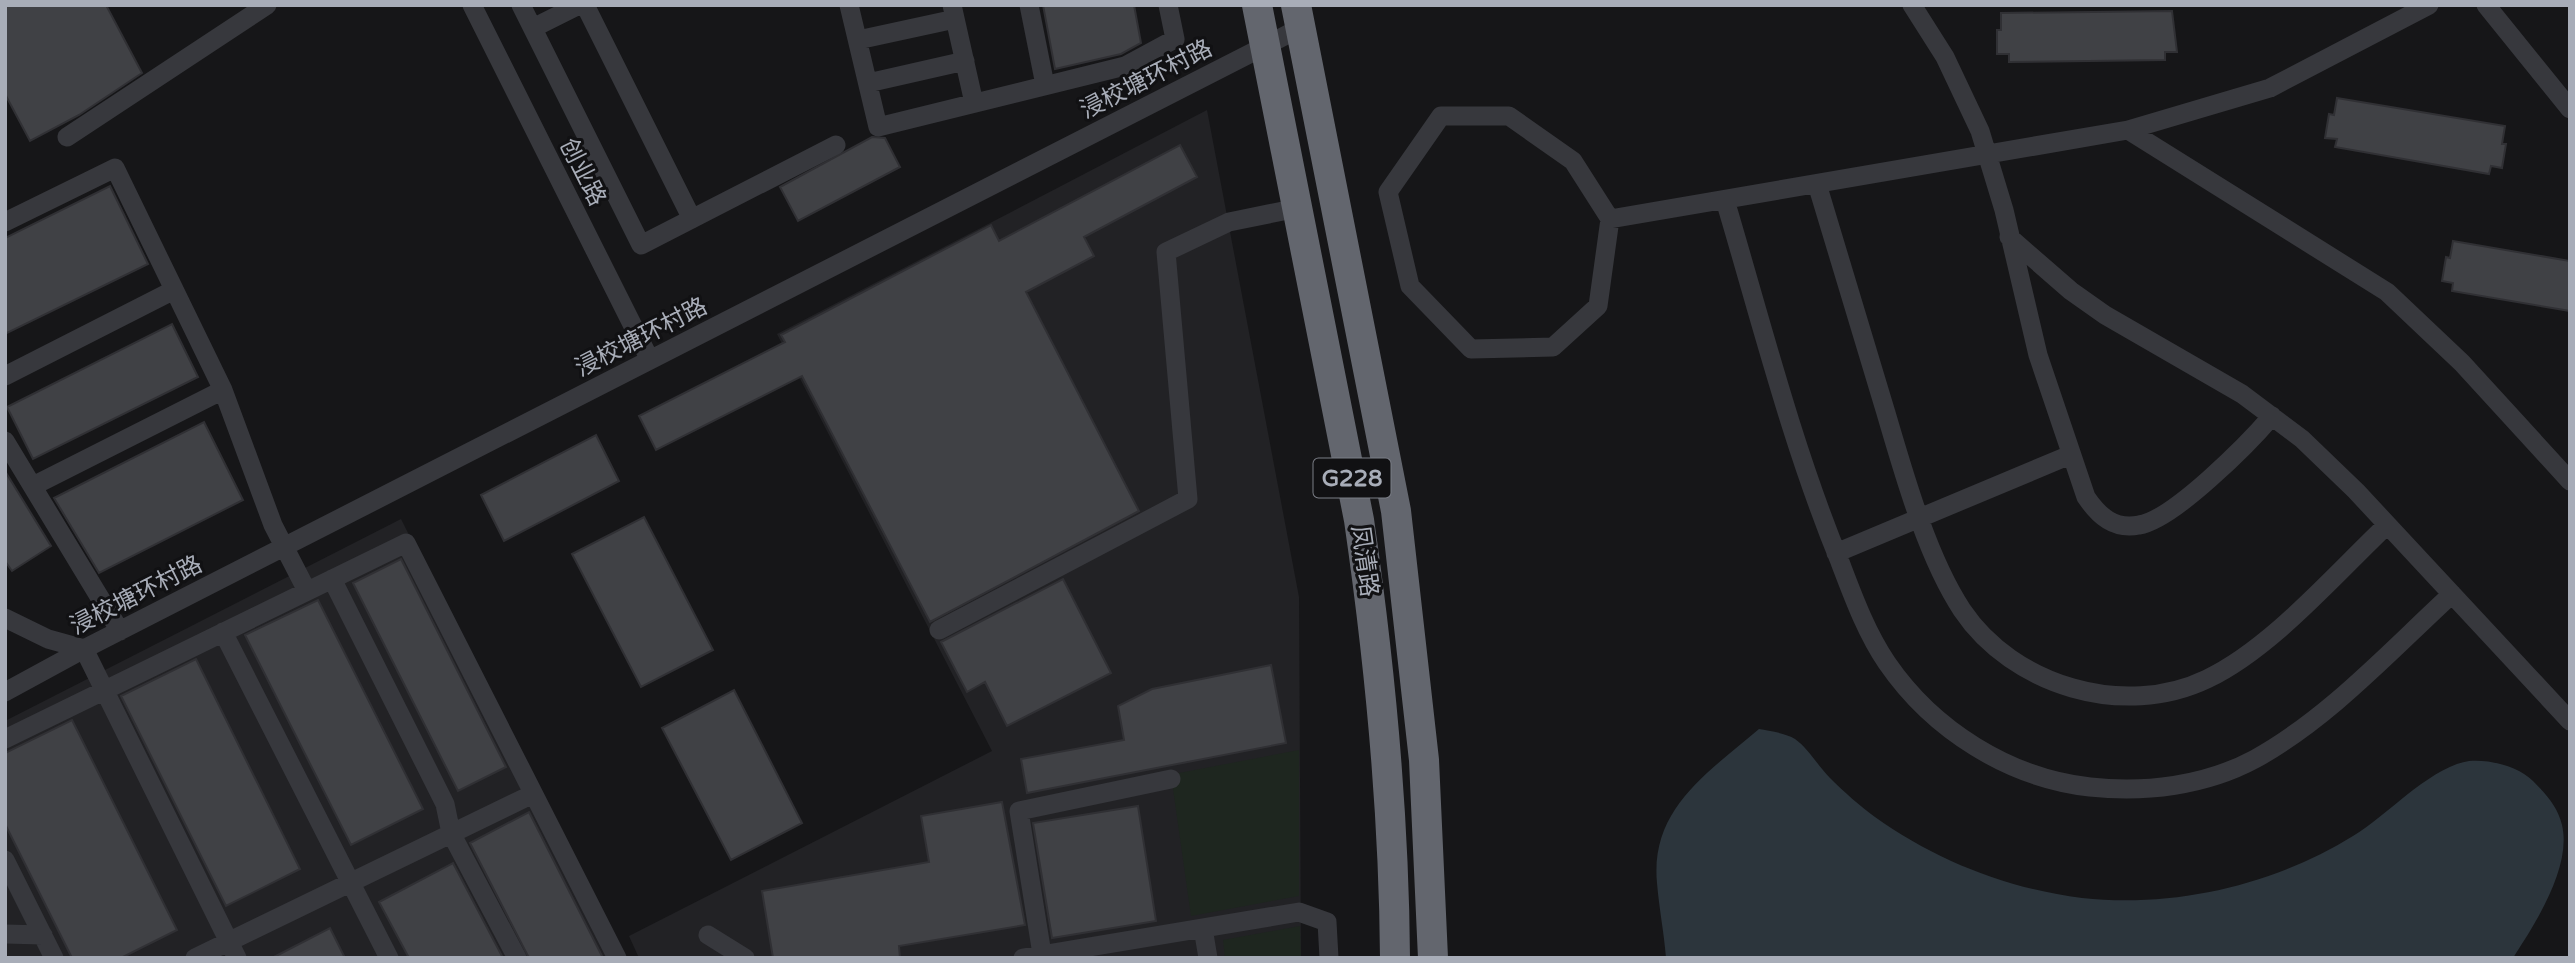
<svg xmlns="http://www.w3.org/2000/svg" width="2575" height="963" font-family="'Varela Round','Noto Sans SC',sans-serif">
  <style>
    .built { fill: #222225 }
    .green { fill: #1e261f }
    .water { fill: #2c353c }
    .building { fill: #404145; stroke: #303034; stroke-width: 2 }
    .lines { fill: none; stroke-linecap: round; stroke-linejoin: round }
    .minor { stroke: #37383d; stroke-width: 19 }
    .highway { stroke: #63666e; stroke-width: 30 }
    .labels { text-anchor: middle; stroke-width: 6; stroke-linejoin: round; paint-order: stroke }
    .shield { fill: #111113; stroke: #7b7e86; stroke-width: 2 }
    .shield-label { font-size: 23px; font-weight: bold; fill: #a8adb8 }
    .street-label { font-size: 24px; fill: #a8adb8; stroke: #111113 }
  </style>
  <rect width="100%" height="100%" fill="#161618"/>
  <path class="built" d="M1207 110 1299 597 1301 958H639L629 936 992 751 777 334Z
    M401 519 622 958H5V721Z"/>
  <path class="green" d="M1299 750V896L1191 916 1173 789 1179 773Z
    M1300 926 1301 958H1225L1223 940Z"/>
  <path class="water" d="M1759 729C1769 731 1786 733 1795 739 1808 748 1818 766 1830 778 1844 792 1860 806 1875 817 1935 860 2008 889 2082 898 2175 908 2274 885 2353 836 2388 815 2430 767 2469 761 2489 759 2518 766 2533 781 2546 794 2558 807 2562 825 2572 867 2535 924 2513 958H1666C1664 932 1659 908 1657 883 1650 808 1709 772 1759 729Z"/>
  <path class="building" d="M5 5H106L142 73 79 115 30 141 5 94Z
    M1043 5H1134L1141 43 1121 54 1055 69Z
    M2172 11 2177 52H2165V60L2009 62V54H1997V30H2001V13Z
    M2337 98 2505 126 2502 144H2506L2502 168 2491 166 2489 174 2335 147 2337 139 2325 138 2329 114 2334 115Z
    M872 137 885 138 900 167 798 221 780 187Z
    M1180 145 1197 177 1084 237 1094 256 1026 292 1139 511 930 622 802 376 656 450 639 416 785 342 781 335 991 225 999 241Z
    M110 186 148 264 5 334V238Z
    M2453 241 2570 261V311L2452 291 2453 283 2442 281 2446 257 2450 258Z
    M172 324 198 377 33 459 7 407Z
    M204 422 243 500 99 573 54 498Z
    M596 435 619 481 504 541 481 495Z
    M5 471 51 546 12 571 5 561Z
    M644 517 713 650 641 687 572 554Z
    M401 559 506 767 458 791 353 583Z
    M1063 579 1111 673 1007 726 985 682 967 692 941 642Z
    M318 600 423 809 351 845 245 635Z
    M196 659 300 869 226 906 121 696Z
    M1271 665 1286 743 1027 793 1021 759 1124 740 1118 706 1152 689Z
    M734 690 802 823 731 860 662 728Z
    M72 720 177 930 121 958H72L5 824V753Z
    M1002 802 1025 925 899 946 900 958H773L762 891 929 862 921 816Z
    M1138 806 1156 921 1052 938 1033 823Z
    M529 812 603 958H529L470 843Z
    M453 863 503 958H409L379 902Z
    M330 928 345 958H272Z"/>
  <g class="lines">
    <path class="minor" d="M472 5 650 360
      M521 5 641 245 836 145
      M585 5 692 219
      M849 5 878 127 1125 66 1175 39 1168 5
      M952 5 974 103
      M1029 5 1045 85
      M1912 5 1945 57 1980 131 2004 210 2038 355 2086 497C2099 516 2114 530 2139 525 2173 520 2249 443 2272 416
      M2486 5 2570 109
      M533 28 579 5
      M858 40 955 19
      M868 83 965 61
      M1441 116H1509L1573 161 1610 219 1598 306 1553 347 1471 349 1410 286 1388 192Z
      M2128 130 2387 292 2462 363 2570 481
      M67 137 267 5
      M1817 184C1840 261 1863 337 1886 413 1904 474 1927 557 1962 610 2013 686 2124 719 2207 679 2272 648 2335 574 2387 525
      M1725 200C1761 321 1792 445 1840 562 1853 596 1866 632 1887 663 1933 730 2009 778 2090 787 2145 793 2205 786 2255 759 2329 718 2390 651 2452 594
      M1610 219 2128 130 2270 88 2429 5
      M5 222 115 168 223 390 273 525 307 591
      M2009 237 2071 291 2105 315 2242 394 2302 439 2356 491 2570 721
      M5 376 174 290
      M5 441 120 631
      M33 486 223 390
      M1836 553 2070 455
      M332 579 445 804 451 833 517 958
      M5 618 48 639 84 649 237 958
      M939 630 1188 499 1166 252 1229 222 1298 208
      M223 632 389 958
      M5 692 84 649 1300 28
      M5 739 406 543 617 958
      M5 860 54 958
      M1203 928 1208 958
      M5 934 43 935
      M708 935 745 958
      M1042 954 1019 811 1171 779
      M195 958 533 794
      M1023 958 1299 912 1327 922 1329 958"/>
    <path class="highway" d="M1257 5 1359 520C1380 665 1394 812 1395 958
      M1296 5 1396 511 1424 760 1433 958"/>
  </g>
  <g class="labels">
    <rect class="shield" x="1313.5" y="458.5" width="77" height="39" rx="5"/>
    <g class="shield-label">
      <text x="1352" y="486">G228</text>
    </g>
    <g class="street-label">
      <text transform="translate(1146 79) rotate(-27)" y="8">浸校塘环村路</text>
      <text transform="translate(583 172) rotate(63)" y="8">创业路</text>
      <text transform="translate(641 337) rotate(-27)" y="8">浸校塘环村路</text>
      <text transform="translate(1365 561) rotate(82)" y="8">凤清路</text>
      <text transform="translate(136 595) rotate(-27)" y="8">浸校塘环村路</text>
    </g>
  </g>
  <rect width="2575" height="963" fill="none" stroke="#a8adb8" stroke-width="14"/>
</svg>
